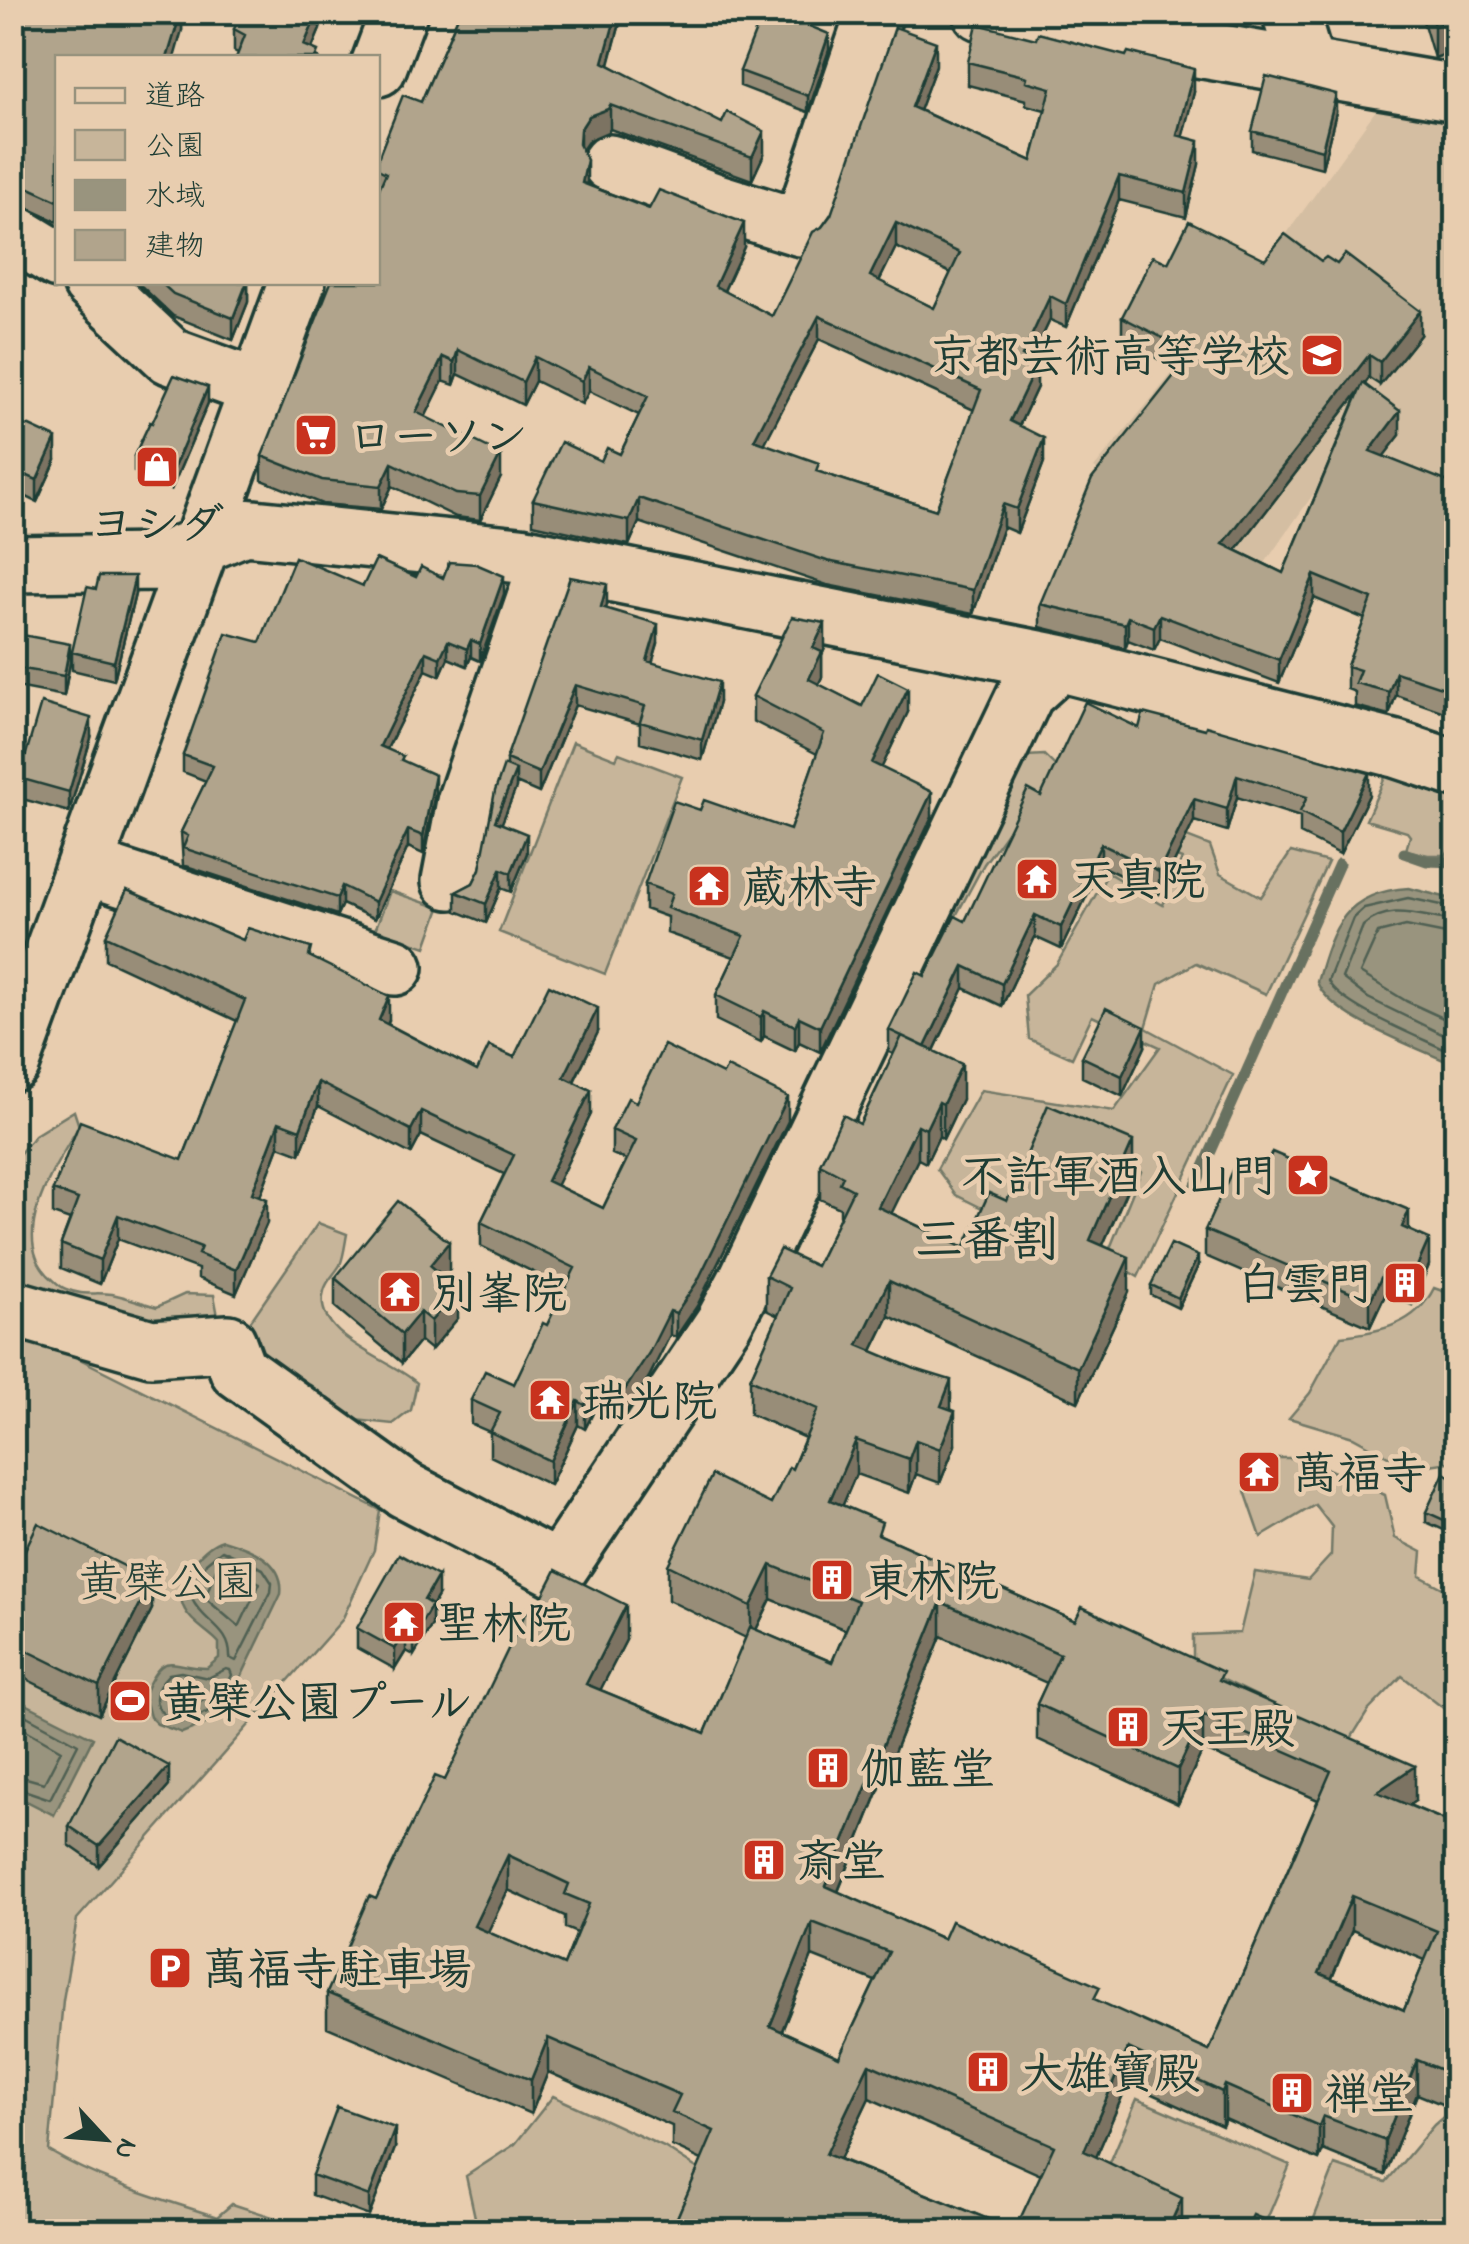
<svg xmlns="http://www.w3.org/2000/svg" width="1469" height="2244" font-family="'Indie Flower','Klee One',sans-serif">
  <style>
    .built { fill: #d4bea2 }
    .green { fill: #c7b59a; stroke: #737967; stroke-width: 2.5 }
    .water { fill: #99947e; stroke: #687160; stroke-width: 2.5 }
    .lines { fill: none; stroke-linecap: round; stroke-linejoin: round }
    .shore { stroke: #506052; stroke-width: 2.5 }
    .stream { stroke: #687160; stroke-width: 11 }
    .minor-casing { stroke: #1f3d34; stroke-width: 62 }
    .major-casing { stroke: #1f3d34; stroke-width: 62 }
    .minor { stroke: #e8cdaf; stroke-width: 55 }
    .major { stroke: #e8cdaf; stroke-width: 55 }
    .wall { fill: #988d78; stroke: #1f3d34; stroke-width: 2.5; fill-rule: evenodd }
    .shaded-wall { fill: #7c7362; stroke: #1f3d34; stroke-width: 2.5 }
    .building { fill: #b1a48c; stroke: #1f3d34; stroke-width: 2.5; fill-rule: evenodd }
    .labels { text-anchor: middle; stroke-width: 9; stroke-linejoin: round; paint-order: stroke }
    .poi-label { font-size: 45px; font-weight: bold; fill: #1f3d34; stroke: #e8cdaf; text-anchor: start }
    .park-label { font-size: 45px; fill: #274339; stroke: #e8cdaf }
    .neighbourhood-label { font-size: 48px; font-weight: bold; fill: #1f3d34; stroke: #e8cdaf }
  </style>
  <rect width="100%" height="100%" fill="#e8cdaf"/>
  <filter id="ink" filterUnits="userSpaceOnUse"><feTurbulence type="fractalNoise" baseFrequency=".01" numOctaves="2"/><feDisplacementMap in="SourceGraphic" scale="20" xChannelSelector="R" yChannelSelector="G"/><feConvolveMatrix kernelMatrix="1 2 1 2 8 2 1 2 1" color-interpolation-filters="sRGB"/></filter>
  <g filter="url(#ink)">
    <path class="built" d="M1381 103 1456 118V498L1383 509 1319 486 1258 573 1160 506 1094 468 1280 243Z"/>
    <path class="green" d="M573 742 616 759 619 753 682 777 605 974 499 932Z
      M1044 755C1091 804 1147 821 1210 846L1220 874 1261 897 1291 852 1328 862 1266 994 1196 963 1159 984 1146 1028 1233 1075 1138 1277 1106 1258 1141 1172 1046 1136 1002 1218 956 1195 937 1169 981 1090 1114 1111 1160 1047 1092 1016 1072 1058 1029 1039 1025 995 1057 964 1108 873 1163 905 1182 859 1029 802 984 864 930 964 914 963 1009 757Z
      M1390 766 1456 793V836L1446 855H1428L1406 850 1410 836 1407 832 1366 820Z
      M390 891 440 908 426 947 375 930Z
      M74 1111 79 1126C57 1164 8 1234 48 1275 54 1280 58 1286 66 1289 82 1296 95 1292 112 1294 127 1297 142 1303 157 1307L185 1294 214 1295 218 1316 206 1336 13 1293 12 1163 35 1135Z
      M318 1223 347 1234C345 1244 344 1256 340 1265 335 1274 326 1281 324 1291 311 1336 391 1359 417 1383L411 1410 393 1424 355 1420 258 1356 250 1322Z
      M1434 1288 1456 1296V1461L1410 1468 1353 1437 1289 1418 1310 1393 1341 1336C1379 1332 1416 1325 1434 1288Z
      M12 1325 380 1510 374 1550 342 1620 77 1919 63 2000 49 2151C101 2182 159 2198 217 2217L232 2204 316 2231H13Z
      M1271 1458H1304L1385 1495 1395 1538 1422 1552 1420 1576 1456 1595V1718L1402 1676 1368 1711 1345 1748 1272 1728 1259 1697 1193 1665V1635L1240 1633 1255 1572 1308 1580 1331 1555 1332 1527 1315 1505 1261 1537 1245 1491Z
      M553 2096 664 2147 698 2169 673 2232 478 2231 466 2176 515 2144Z
      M1137 2099 1290 2165 1262 2231H1194L1195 2225 1100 2186Z
      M1456 2106V2231H1309L1335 2165 1386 2182 1434 2125Z"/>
    <path class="water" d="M1409 888 1456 900V1066C1421 1048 1331 1019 1317 982 1333 926 1345 892 1409 888Z
      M223 1540C250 1548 285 1561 281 1594L224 1713 218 1719 182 1733 157 1724 150 1717 144 1694C164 1647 171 1668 207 1668L219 1658V1643C210 1632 192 1624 185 1610 171 1586 200 1546 223 1540Z
      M12 1697 93 1738 54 1815 13 1794Z"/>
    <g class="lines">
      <path class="shore" d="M1456 908 1408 898 1364 908 1353 918 1328 981C1341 1008 1428 1040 1456 1055
        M1456 921C1425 919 1391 900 1363 926L1342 978 1368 998 1456 1041
        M1456 936 1406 926 1378 933 1360 973 1406 1001 1456 1024
        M222 1550 263 1569 272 1583 271 1592 236 1661 230 1658C231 1628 203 1623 192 1599L206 1563Z
        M222 1564 260 1583 239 1627 205 1598 216 1569Z
        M226 1669 230 1670 232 1675 213 1710 181 1722C153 1715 148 1695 169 1674L181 1672 208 1678Z
        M178 1685 203 1692 206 1698 185 1709 171 1706 167 1698 173 1687Z
        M12 1708 78 1744 50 1799 12 1786
        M12 1722 61 1750 44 1783 12 1774"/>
      <path class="stream" d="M1404 853 1427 861 1456 862
        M1195 1187 1339 864"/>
      <defs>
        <path id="minor" d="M1290 12 1306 66
          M378 68 399 12
          M610 163 717 202 801 228 875 12
          M12 232 58 260
          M91 282 170 356 258 388
          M12 564 160 562 244 527 520 555 1059 663 1396 749 1456 769
          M84 866 395 967
          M450 881 465 802 548 561
          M12 1063 297 282
          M12 1308 151 1348 228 1343 238 1370 405 1490 558 1570 724 1322 746 1281 1026 693 1059 663"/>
        <path id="major" d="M981 12 1456 93"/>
      </defs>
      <use href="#minor" class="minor-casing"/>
      <use href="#major" class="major-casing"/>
      <use href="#minor" class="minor"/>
      <use href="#major" class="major"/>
    </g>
    <path class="wall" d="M12 12H182V30L58 58V222L12 201Z
      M320 12V29L312 48 318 58 238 53 234 51V29Z
      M460 12H623L609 65 764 154 752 180 610 129 608 132 589 140 582 150 587 185 744 247 724 291 772 316 822 227 936 65 919 110 1032 161 1045 110 1026 105V100L968 85V62L1194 92 1182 136 1199 164 1186 217 1119 200 1066 327 1050 320 1031 360 1037 387 1019 426 1044 462 1017 533 1003 527 973 614 827 585 639 522 629 545 533 524V500L601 461 620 454 639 415 589 391 582 404 535 381 523 405 458 374 454 385 443 381 425 417 501 477 480 520 456 517 392 486 381 509 322 504 262 480V456L378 282V158L421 102ZM896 247 951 273 934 308 879 281ZM819 339 974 410 936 510 819 472 764 444Z
      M1406 12H1456V51L1434 58 1423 21Z
      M829 50 808 112 740 86V71Z
      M1336 112 1322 168 1252 150V131Z
      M1168 263 1420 335 1380 385 1369 378 1365 384 1400 435 1383 456 1456 489V701L1452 699 1447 713 1396 695 1389 715 1355 706V692L1347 689V666L1365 619 1314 598 1279 683 1160 638 1154 650 1128 640 1125 648 1040 627V604L1179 370 1122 340V317ZM1359 391 1283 573 1236 550Z
      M137 282H248V302L233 340 173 316Z
      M208 403 171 490 134 472V456L152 423Z
      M12 418 56 460 37 502 12 490Z
      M416 577 443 578 504 594 480 661 471 657 467 666 448 658 440 676 426 670 387 749 403 761 435 793 423 854 408 847 375 919 342 904 337 915 183 865 181 832 206 781 183 772V755L260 642 363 586Z
      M96 589 135 594 114 680 72 670V652Z
      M607 604 606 608 658 643 652 662 719 702 702 760 640 742V724L575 705 539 793 516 783V788L501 824 527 853 511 892 501 888 486 923 456 911V892L473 883 480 869 506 765V759Z
      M12 633 70 663 64 696 12 686Z
      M825 648 822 655V677L818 684 862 706 908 712 881 768 932 817 820 1052 799 1042 795 1051 764 1036 761 1042 716 1020V995L734 957 667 933V917L645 909V884L700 810 790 830 817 754 753 721V696Z
      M1139 728 1369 795 1340 854 1300 834V817L1237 797 1227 831 1194 821 1159 894 1101 866 1061 949 1035 937 1002 1006 964 988 934 1051 962 1099 943 1139 939 1136 926 1163 918 1159 891 1213 964 1248 1007 1201 1133 1176 1103 1245 1129 1292 1078 1402 889 1316 872 1351 951 1409 955 1445 940 1483 916 1474 909 1493 856 1474 842 1506 882 1536 1075 1621 1223 1682 1415 1801 1409 1805 1456 1825V2088L1449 2107 1417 2094 1385 2175 1323 2150 1319 2160 1225 2119 1222 2126 1128 2083 1096 2157 1182 2222 1203 2232H671L702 2160 672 2146V2126L548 2072 531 2114 327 2027V1993L376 1899 445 1780 533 1615 626 1640 600 1690 705 1733 746 1638 668 1600V1565L771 1504 792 1469 805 1438 750 1414V1379L778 1316 766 1310V1276L816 1266 840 1217V1208L820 1199V1164L860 1124 893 1054 889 1052V1030L965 921 1041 796ZM771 1599 846 1630 832 1662 756 1630ZM941 1636 1047 1683 1037 1704V1739L1178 1804 1203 1749 1318 1800 1209 2051 943 1939 838 1892ZM508 1890 565 1916V1928L577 1933 564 1965 487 1932ZM1352 1930 1425 1960 1404 2010 1332 1978ZM812 1956 875 1981 839 2057 782 2031ZM869 2098 1041 2175 1015 2230 840 2159Z
      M91 738 69 812 19 798V778Z
      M106 936 243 940 311 957 389 1020 388 1024 477 1071 514 1057 598 1032 574 1082 591 1114 556 1185 603 1208 626 1160 612 1154V1130L636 1102 788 1121 697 1306 676 1337 670 1335 649 1377 619 1423 594 1411 585 1429 578 1425 550 1485 490 1456V1432L471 1424V1400L514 1384 547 1325 565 1288 481 1246V1222L504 1174 421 1135 411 1154 318 1106 300 1154 279 1146 260 1196 267 1223 236 1294 198 1278V1269L118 1239 100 1284 61 1268V1244L70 1220 53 1214V1190L182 1160 237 1021 106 960Z
      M1145 1047 1122 1096 1082 1077V1057Z
      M1262 1176 1409 1230 1429 1265 1412 1305 1386 1293 1370 1327 1205 1256V1230Z
      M1198 1266 1178 1308 1151 1295V1285Z
      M449 1271 444 1277 458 1318 431 1350 420 1341 402 1363 335 1307V1278Z
      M1456 1480 1455 1535 1426 1522V1512Z
      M12 1551 152 1609 99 1715 12 1672Z
      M438 1596 432 1606V1625L414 1655 406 1651 395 1669 357 1648V1628Z
      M169 1786 99 1866 69 1845V1826Z
      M395 2148 369 2216 312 2195V2175Z"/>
    <path class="shaded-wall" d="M181 12H182V30L174 58H167Z
      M318 12H320V29L308 58 304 45Z
      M617 12H623L603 85V62Z
      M1456 19V51L1434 58V26Z
      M829 34V50L808 112V96Z
      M936 42V65L912 130V107Z
      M1194 69V92L1177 159V135Z
      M1336 94V112L1322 168V150Z
      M610 105V129L608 132 589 140 580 153V130L589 116Z
      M764 131V154L752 180V157Z
      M1199 141V164L1186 217V193Z
      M587 160V184L582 183Z
      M1119 176V200L1066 327V304Z
      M744 223V247L715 310V286Z
      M896 223V247L870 300V276Z
      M248 282V302L233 340V318Z
      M1050 296V320L1022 379V356Z
      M1420 311V335L1380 385V362Z
      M819 316V339L754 464V440Z
      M458 350V374L454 385V362Z
      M1369 355V378L1223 567V544Z
      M443 357V381L416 436V412Z
      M535 357V381L523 405V382Z
      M1037 364V387L1010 445V421Z
      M589 367V391L582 404V381Z
      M208 387V403L171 490V474Z
      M1400 411V435L1370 474V451Z
      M56 438V460L37 502V480Z
      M1044 438V462L1017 533V509Z
      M501 454V477L480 520V496Z
      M392 463V486L381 509V486Z
      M639 498V522L629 545V521Z
      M1003 504V527L973 614V590Z
      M1314 575V598L1279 683V660Z
      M135 576V594L114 680V662Z
      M504 576V594L480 661V644Z
      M607 584V604L601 627V607Z
      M1160 615V638L1154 650V627Z
      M1128 617V640L1125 648V624Z
      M825 623V648L822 655V677L809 704V679L813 648Z
      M658 624V643L647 681V661Z
      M471 640V657L467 666V649Z
      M448 641V658L440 676V658Z
      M70 644V663L64 696V676Z
      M426 652V670L380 763V746Z
      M1396 672V695L1389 715V692Z
      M1452 676V699L1447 713V689Z
      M719 682V702L702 760V740Z
      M575 685V705L539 793V773Z
      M908 688V712L872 788V763Z
      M91 718V738L69 812V792Z
      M516 770V788L495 840V821Z
      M1369 773V795L1340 854V832Z
      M435 775V793L423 854V836Z
      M1237 775V797L1227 831V809Z
      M932 792V817L820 1052V1027Z
      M1194 799V821L1159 894V872Z
      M408 830V847L375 919V902Z
      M527 834V853L511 892V873Z
      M1101 844V866L1061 949V927Z
      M501 869V888L486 923V904Z
      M342 886V904L337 915V898Z
      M1035 915V937L1002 1006V984Z
      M964 966V988L925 1069V1047Z
      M389 996V1020L379 1044V1020Z
      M598 1008V1032L564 1101V1077Z
      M764 1011V1036L761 1042V1017Z
      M799 1017V1042L795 1051V1026Z
      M1145 1027V1047L1122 1096V1076Z
      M962 1064V1099L943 1139V1104Z
      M318 1082V1106L300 1154V1130Z
      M591 1090V1114L547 1205V1181Z
      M788 1097V1121L697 1306 676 1337V1313Z
      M939 1102V1136L926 1163V1129Z
      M421 1111V1135L411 1154V1130Z
      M279 1122V1146L252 1217V1193Z
      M918 1125V1159L878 1241V1207Z
      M1133 1141V1176L1090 1274V1240Z
      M267 1199V1223L236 1294V1270Z
      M1409 1210V1237L1402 1227Z
      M118 1215V1239L100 1284V1260Z
      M1429 1239V1265L1412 1305V1278Z
      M449 1242V1271L430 1294V1265Z
      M1198 1256V1266L1178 1308V1298Z
      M1129 1257V1292L1078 1402V1368Z
      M1386 1267V1293L1370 1327V1301Z
      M889 1281V1316L858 1379V1345Z
      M458 1289V1318L431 1350V1321Z
      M670 1311V1335L649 1377 619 1423V1399Z
      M420 1312V1341L402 1363V1334Z
      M951 1380V1414L941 1406Z
      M594 1387V1411L585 1429V1405Z
      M578 1401V1425L550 1485V1461Z
      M955 1411V1445L940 1483V1449Z
      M856 1440V1474L830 1535V1500Z
      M916 1440V1474L909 1493V1459Z
      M771 1565V1599L751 1640V1606Z
      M438 1576V1596L432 1606V1625L414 1655V1636L424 1600Z
      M152 1580V1609L99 1715V1686Z
      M941 1602V1636L826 1921V1886Z
      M626 1605V1640L586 1718V1684Z
      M406 1631V1651L395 1669V1649Z
      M1203 1715V1749L1178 1804V1769Z
      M169 1766V1786L99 1866V1846Z
      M1415 1766V1801L1377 1826V1792Z
      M508 1855V1890L474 1961V1926Z
      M1352 1896V1930L1319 2008V1973Z
      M812 1922V1956L770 2060V2026Z
      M548 2038V2072L531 2114V2080Z
      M1128 2048V2083L1084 2185V2151Z
      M1456 2054V2088L1449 2107V2073Z
      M1417 2060V2094L1385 2175V2140Z
      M869 2064V2098L826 2188V2154Z
      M1225 2085V2119L1222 2126V2092Z
      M1323 2116V2150L1319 2160V2126Z
      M395 2128V2148L369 2216V2196Z
      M1182 2198V2232L1173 2218Z"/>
    <path class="building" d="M12 12H181L167 58H58V201L12 180Z
      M242 12H318L304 45 318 51 315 58H236L245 35 234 29Z
      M460 12H617L603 62 722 123 727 112 764 131 752 157 610 105 608 109 589 116 580 130 579 144 587 160 582 183 649 209 659 190 744 223 715 286 772 316 813 232 822 227 831 215 895 27 936 42 912 107 1032 161 1051 88 1026 81 1027 77 968 62 977 24 1036 39 1038 33 1126 56 1128 52 1194 69 1177 135 1199 141 1186 193 1119 176 1066 304 1050 296 1022 356 1037 364 1010 421 1044 438 1017 509 1003 504 973 590 827 561 639 498 629 521 533 500 561 442 601 461 607 448 620 454 648 396 589 367 582 381 535 357 523 382 458 350 454 362 443 357 416 412 501 454 480 496 456 494 392 463 381 486 322 480 262 456 331 282H378V191L386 173 378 169V158L403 95 421 102ZM896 223 960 253 934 308 870 276ZM819 316 981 390 936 510 816 471 819 463 754 440Z
      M763 12H799L805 15 802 23 829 34 808 96 740 71Z
      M1430 12H1456V19L1434 26Z
      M1266 76 1336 94 1322 150 1252 131Z
      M1189 221 1265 259 1285 234 1321 261 1326 257 1337 264 1345 254 1420 311 1380 362 1369 355 1223 544 1283 573 1363 383 1400 411 1370 451 1451 483 1450 486 1456 489V678L1452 676 1447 689 1396 672 1389 692 1355 683 1360 670 1347 666 1372 599 1314 575 1279 660 1160 615 1154 627 1128 617 1125 624 1040 604 1092 479 1192 353 1122 317 1153 256 1168 263Z
      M160 282H247L233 318 173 294Z
      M174 375 208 387 171 474 134 456 150 422 152 423Z
      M12 418 56 438 37 480 12 469Z
      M295 557 363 586 376 559 416 577 421 567 443 578 449 562 476 564 504 576 480 644 471 640 467 649 448 641 440 658 426 652 380 746 403 756 401 760 435 775 423 836 408 830 375 902 342 886 337 898 183 848 188 836 181 832 213 766 183 755 226 633 260 642Z
      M99 576H135L114 662 72 652 87 587 96 589Z
      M570 577 607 584 601 607 658 624 647 661 719 682 702 740 640 722 645 706 575 685 539 773 506 759Z
      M792 617 825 623 813 648 822 652 809 679 862 706 878 673 908 688 872 763 932 792 820 1027 799 1017 795 1026 764 1011 761 1017 716 995 744 936 667 908 672 894 645 884 674 801 700 810 704 800 790 830 824 733 753 696Z
      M12 633 70 644 64 676 12 667Z
      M1085 702 1139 728 1143 713 1205 729 1206 726 1369 773 1340 832 1300 812 1307 797 1237 775 1227 809 1194 799 1159 872 1101 844 1061 927 1035 915 1002 984 964 966 925 1047 889 1030 917 972 925 976 955 916 965 921 1028 789 1041 796Z
      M41 703 91 718 69 792 19 778Z
      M504 765 516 770 495 821 527 834 511 873 501 869 486 904 456 892 473 883 480 869 495 791Z
      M127 890 243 940 248 928 311 948 309 956 389 996 379 1020 477 1071 489 1046 514 1057 549 985 598 1008 564 1077 591 1090 547 1181 603 1208 636 1141 612 1130 628 1098 636 1102 664 1045 723 1074 727 1067 788 1097 697 1282 676 1313 670 1311 649 1353 619 1399 594 1387 585 1405 578 1401 550 1461 490 1432 500 1413 471 1400 485 1371 514 1384 543 1323 547 1325 575 1268 481 1222 514 1155 421 1111 411 1130 318 1082 300 1130 279 1122 252 1193 267 1199 236 1270 198 1254 201 1247 118 1215 100 1260 61 1244 78 1199 53 1190 80 1121 182 1160 245 1000 106 936Z
      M1106 1008 1145 1027 1122 1076 1082 1057Z
      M902 1036 962 1064 943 1104 939 1102 926 1129 918 1125 878 1207 964 1248 989 1193 1007 1201 1048 1105 1133 1141 1090 1240 1129 1257 1078 1368 889 1281 858 1345 915 1369 951 1380 941 1406 955 1411 940 1449 916 1440 909 1459 856 1440 830 1500 882 1522 878 1534 1075 1621 1082 1607 1223 1672 1219 1680 1415 1766 1377 1792 1456 1825V2054L1449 2073 1417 2060 1385 2140 1323 2116 1319 2126 1225 2085 1222 2092 1128 2048 1084 2151 1182 2198 1173 2218 1203 2232H671L714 2131 672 2112 680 2095 548 2038 531 2080 327 1993 369 1896 376 1899 435 1776 445 1780 526 1612 533 1615 556 1570 626 1605 586 1684 705 1733 750 1627 832 1662 858 1601 771 1565 751 1606 668 1565 712 1475 771 1504 789 1467 792 1469 818 1409 750 1379 790 1288 766 1276 780 1249 816 1266 853 1190 840 1183 843 1176 820 1164 843 1115 860 1124ZM941 1602 1060 1654 1037 1704 1178 1769 1203 1715 1331 1771 1209 2051 1094 1999 1100 1987 951 1921 943 1939 826 1886ZM508 1855 569 1884 565 1894 589 1904 564 1965 474 1926ZM1352 1896 1437 1931 1404 2010 1319 1973ZM812 1922 889 1952 839 2057 770 2026ZM869 2064 1054 2146 1015 2230 826 2154Z
      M1272 1152 1409 1210 1402 1227 1429 1239 1412 1278 1386 1267 1370 1301 1205 1230 1235 1164 1262 1176Z
      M398 1201 449 1242 430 1265 458 1289 431 1321 420 1312 402 1334 335 1278Z
      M1171 1244 1198 1256 1178 1298 1151 1285Z
      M1444 1473 1456 1480V1522L1455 1525 1426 1512Z
      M38 1523 152 1580 99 1686 12 1643V1551L22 1556Z
      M399 1554 438 1576 424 1600 432 1605 414 1636 406 1631 395 1649 357 1628Z
      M115 1736 169 1766 99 1846 69 1826Z
      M337 2107 395 2128 369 2196 312 2175Z
      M1253 2215 1291 2232H1245Z
      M635 2226 649 2232H633Z"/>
  </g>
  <defs>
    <symbol id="school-square" viewBox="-11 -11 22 22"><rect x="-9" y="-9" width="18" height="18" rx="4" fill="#c8321e" stroke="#e8cdaf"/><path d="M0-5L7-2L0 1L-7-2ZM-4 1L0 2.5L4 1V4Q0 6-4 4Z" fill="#fff"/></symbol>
    <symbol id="supermarket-square" viewBox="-11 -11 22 22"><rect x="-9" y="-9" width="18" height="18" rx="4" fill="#c8321e" stroke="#e8cdaf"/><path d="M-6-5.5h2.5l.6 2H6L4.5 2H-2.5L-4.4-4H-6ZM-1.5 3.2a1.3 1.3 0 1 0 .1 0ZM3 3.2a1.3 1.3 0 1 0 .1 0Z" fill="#fff"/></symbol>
    <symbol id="shop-square" viewBox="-11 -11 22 22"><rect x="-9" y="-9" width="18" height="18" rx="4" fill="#c8321e" stroke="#e8cdaf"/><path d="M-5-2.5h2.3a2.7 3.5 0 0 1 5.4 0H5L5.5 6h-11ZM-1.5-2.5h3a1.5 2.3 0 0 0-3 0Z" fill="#fff"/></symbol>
    <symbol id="temple-square" viewBox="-11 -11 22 22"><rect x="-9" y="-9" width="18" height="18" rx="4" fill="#c8321e" stroke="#e8cdaf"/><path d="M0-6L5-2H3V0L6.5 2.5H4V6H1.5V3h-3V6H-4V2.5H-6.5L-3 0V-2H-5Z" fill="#fff"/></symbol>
    <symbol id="sight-square" viewBox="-11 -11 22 22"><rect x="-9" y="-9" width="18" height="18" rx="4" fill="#c8321e" stroke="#e8cdaf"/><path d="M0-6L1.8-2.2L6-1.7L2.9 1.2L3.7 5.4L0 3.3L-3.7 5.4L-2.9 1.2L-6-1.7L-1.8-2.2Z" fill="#fff"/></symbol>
    <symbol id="building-square" viewBox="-11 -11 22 22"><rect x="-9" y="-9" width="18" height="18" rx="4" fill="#c8321e" stroke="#e8cdaf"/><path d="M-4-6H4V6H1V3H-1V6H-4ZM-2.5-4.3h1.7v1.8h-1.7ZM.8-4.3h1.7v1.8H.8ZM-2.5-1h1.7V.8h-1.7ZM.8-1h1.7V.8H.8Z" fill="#fff"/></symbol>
    <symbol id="stadium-square" viewBox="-11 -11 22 22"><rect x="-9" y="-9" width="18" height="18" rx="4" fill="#c8321e" stroke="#e8cdaf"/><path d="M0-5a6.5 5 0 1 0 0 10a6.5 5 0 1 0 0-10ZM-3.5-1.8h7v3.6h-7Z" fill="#fff"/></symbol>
    <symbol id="parking-square" viewBox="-11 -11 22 22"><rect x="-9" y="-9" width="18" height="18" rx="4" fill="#c8321e" stroke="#e8cdaf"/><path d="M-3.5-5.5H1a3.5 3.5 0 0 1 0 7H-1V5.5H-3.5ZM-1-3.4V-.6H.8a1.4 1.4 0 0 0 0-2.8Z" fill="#fff"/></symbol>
  </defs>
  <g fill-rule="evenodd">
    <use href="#school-square" x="1297" y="330" width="50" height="50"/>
    <use href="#supermarket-square" x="291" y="410" width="50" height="50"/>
    <use href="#shop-square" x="132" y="442" width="50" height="50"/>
    <use href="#temple-square" x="1012" y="854" width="50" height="50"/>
    <use href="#temple-square" x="684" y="861" width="50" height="50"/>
    <use href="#sight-square" x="1283" y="1150" width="50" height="50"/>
    <use href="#building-square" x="1380" y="1258" width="50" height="50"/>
    <use href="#temple-square" x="375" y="1267" width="50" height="50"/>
    <use href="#temple-square" x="525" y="1375" width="50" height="50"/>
    <use href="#temple-square" x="1234" y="1447" width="50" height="50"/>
    <use href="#building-square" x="807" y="1555" width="50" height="50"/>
    <use href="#temple-square" x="379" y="1597" width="50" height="50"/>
    <use href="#stadium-square" x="105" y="1676" width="50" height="50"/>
    <use href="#building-square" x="1103" y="1702" width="50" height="50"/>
    <use href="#building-square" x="803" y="1743" width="50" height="50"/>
    <use href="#building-square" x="739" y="1835" width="50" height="50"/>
    <use href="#parking-square" x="145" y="1943" width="50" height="50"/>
    <use href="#building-square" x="963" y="2047" width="50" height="50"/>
    <use href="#building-square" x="1267" y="2068" width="50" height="50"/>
  </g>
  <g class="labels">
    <g class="poi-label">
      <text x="1290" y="371" text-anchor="end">京都芸術高等学校</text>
      <text x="348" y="451">ローソン</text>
      <text x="157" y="539" text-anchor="middle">ヨシダ</text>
      <text x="1070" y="895">天真院</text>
      <text x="742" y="902">蔵林寺</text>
      <text x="1276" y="1191" text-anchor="end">不許軍酒入山門</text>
      <text x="1372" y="1299" text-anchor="end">白雲門</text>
      <text x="432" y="1308">別峯院</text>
      <text x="582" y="1416">瑞光院</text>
      <text x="1292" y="1488">萬福寺</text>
      <text x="864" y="1596">東林院</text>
      <text x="436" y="1638">聖林院</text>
      <text x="162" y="1717">黄檗公園プール</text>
      <text x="1160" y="1743">天王殿</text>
      <text x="860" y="1784">伽藍堂</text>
      <text x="796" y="1876">斎堂</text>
      <text x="202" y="1984">萬福寺駐車場</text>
      <text x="1020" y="2088">大雄寶殿</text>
      <text x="1324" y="2109">禅堂</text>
    </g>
    <g class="park-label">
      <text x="168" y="1596">黄檗公園</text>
    </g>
    <g class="neighbourhood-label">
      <text x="987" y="1255">三番割</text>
    </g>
  </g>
  <rect width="1469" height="2244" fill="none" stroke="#e8cdaf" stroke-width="50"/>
  <rect x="25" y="25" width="1419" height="2194" fill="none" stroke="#1f3d34" stroke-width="4" filter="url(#ink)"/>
  <rect x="55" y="55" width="325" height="230" fill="#e8cdaf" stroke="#98937e" stroke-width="2.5"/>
  <rect x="75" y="88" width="50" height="15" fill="#e8cdaf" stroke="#98937e" stroke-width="2.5"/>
  <text x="145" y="105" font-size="30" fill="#1f3d34">道路</text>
  <rect x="75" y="130" width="50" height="30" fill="#c7b59a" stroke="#98937e" stroke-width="2.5"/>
  <text x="145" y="155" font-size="30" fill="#1f3d34">公園</text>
  <rect x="75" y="180" width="50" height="30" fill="#99947e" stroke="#98937e" stroke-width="2.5"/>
  <text x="145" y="205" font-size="30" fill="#1f3d34">水域</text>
  <rect x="75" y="230" width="50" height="30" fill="#b1a48c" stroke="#98937e" stroke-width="2.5"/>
  <text x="145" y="255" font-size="30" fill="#1f3d34">建物</text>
  <g transform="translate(105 2139) rotate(116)" stroke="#e8cdaf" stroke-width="8" paint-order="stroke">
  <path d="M0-8L18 38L0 25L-18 38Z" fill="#1f3d34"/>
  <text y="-15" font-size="28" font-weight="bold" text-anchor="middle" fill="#1f3d34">N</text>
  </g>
</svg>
